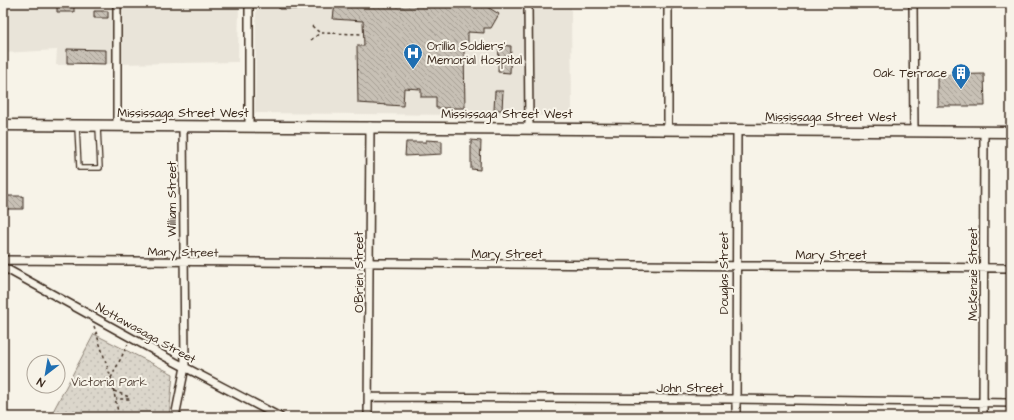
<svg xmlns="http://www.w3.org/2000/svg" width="1014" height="420" font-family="'Architects Daughter',sans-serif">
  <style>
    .built { fill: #e9e4d9 }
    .green { fill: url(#green-dots); stroke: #8b8074 }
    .building { fill: url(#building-back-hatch); stroke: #3b2a1e }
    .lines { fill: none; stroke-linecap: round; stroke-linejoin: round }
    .lane-casing { stroke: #3b2a1e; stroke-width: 6 }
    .street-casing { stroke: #3b2a1e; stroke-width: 10 }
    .secondary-casing { stroke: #3b2a1e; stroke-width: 13 }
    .path { stroke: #3b2a1e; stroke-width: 1.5; stroke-dasharray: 3 3; stroke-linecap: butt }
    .lane { stroke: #f7f3e8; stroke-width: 3.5 }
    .street { stroke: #f7f3e8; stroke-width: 7 }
    .secondary { stroke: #f7f3e8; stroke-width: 10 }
    .labels { text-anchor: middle; stroke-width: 4; stroke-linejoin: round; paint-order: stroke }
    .poi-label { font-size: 12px; fill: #3b2a1e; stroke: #f7f3e8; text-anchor: start }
    .street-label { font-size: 12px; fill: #3b2a1e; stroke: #f7f3e8 }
    .park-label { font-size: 12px; fill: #5b4c41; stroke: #f7f3e8 }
  </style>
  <defs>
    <pattern id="green-dots" width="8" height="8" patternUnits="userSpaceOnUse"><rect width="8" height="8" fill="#dbd6cb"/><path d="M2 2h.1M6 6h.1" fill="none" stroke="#bdb8ae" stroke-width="1.8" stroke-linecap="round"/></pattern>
    <pattern id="building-back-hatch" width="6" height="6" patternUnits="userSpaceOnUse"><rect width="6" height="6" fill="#c8c1b6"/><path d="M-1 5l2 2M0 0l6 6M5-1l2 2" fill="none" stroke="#a49d93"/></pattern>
  </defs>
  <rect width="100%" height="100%" fill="#f7f3e8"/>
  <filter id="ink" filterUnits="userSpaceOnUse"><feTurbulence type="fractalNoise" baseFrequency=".025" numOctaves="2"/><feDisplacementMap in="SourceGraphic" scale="8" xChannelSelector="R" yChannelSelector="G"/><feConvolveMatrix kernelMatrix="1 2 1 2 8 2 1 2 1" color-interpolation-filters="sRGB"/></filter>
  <g filter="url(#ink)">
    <path class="built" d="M3 3H239L238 62 56 65 57 50 3 53Z
      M256 3H513L534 9 571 8 572 116 255 113Z"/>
    <path class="green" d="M94 334 173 374 169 417H50Z"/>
    <path class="building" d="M57 3H74V12H57Z
      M279 3H296V9H279Z
      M335 3H481L499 14 491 28H484V33L468 32V44L464 50 465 108H436V97H421V89L404 88 403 106 358 103 357 46H364L363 21 333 19Z
      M94 11H108V18H94Z
      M499 45 511 46 510 73 498 72Z
      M67 49 106 50V64L67 63Z
      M984 74 985 106H937V75Z
      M495 91H503L502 110H494Z
      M426 140 442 141V154L405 156 406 142H426Z
      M471 140 481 141 480 170 471 169Z
      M6 196H23V209H6Z"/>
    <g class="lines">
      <defs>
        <path id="lane" d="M77 127 79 168H100L98 127"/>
        <path id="street" d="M117 3V126
          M528 3 529 127
          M913 3 914 130
          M249 126V3
          M668 129V3
          M3 260 1011 268
          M3 267 175 362 280 417
          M369 397 730 399 1011 403
          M175 417 185 367 183 126
          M368 417 370 126
          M736 417 737 129
          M983 417 984 131"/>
        <path id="secondary" d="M3 125 1011 132"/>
      </defs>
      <use href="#lane" class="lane-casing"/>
      <use href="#street" class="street-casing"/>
      <use href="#secondary" class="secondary-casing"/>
      <path class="path" d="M312 26 320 33 364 34
        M311 40 320 33
        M94 326 111 378 119 417
        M111 378 128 344
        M114 391 129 397V399H116"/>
      <use href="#lane" class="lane"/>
      <use href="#street" class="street"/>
      <use href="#secondary" class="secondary"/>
    </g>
  </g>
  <defs>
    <symbol id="hospital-pin" viewBox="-11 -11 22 30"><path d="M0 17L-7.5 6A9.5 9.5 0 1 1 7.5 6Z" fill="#1f6fb2" stroke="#f7f3e8"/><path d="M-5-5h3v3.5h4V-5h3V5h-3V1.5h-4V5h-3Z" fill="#fff"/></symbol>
    <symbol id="building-pin" viewBox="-11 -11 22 30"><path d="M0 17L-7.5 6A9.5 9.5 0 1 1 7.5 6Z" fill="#1f6fb2" stroke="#f7f3e8"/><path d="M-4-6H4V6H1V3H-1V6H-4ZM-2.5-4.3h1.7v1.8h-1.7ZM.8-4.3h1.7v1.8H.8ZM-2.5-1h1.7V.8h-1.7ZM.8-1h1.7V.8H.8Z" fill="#fff"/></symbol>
  </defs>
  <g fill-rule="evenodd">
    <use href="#hospital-pin" x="402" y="42" width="22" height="30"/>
    <use href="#building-pin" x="950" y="62" width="22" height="30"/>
  </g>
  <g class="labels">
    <g class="poi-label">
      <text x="427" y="50">Orillia Soldiers'<tspan x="427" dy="14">Memorial Hospital</tspan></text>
      <text x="947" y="77" text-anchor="end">Oak Terrace</text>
    </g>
    <g class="street-label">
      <text x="183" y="117">Mississaga Street West</text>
      <text x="507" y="118">Mississaga Street West</text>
      <text x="831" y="121">Mississaga Street West</text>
      <text transform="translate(172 199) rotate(-90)" y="4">William Street</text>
      <text transform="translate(183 252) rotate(1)" y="4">Mary Street</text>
      <text x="507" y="258">Mary Street</text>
      <text x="831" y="259">Mary Street</text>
      <text transform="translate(359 272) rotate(-90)" y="4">O'Brien Street</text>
      <text transform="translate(724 273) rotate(-90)" y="4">Douglas Street</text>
      <text transform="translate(973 274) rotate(-90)" y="4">McKenzie Street</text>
      <text transform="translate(146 333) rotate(29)" y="4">Nottawasaga Street</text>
      <text x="690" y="392">John Street</text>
    </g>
    <g class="park-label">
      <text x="109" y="386">Victoria Park</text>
    </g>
  </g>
  <rect width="1014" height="420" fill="none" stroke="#f7f3e8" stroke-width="16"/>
  <rect x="8" y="8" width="998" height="404" fill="none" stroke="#3b2a1e" stroke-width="1.5" filter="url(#ink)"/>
  <g transform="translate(46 374) rotate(211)"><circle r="19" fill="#f7f3e8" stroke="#aca397"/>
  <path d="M0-3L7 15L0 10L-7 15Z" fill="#1f6fb2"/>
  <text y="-6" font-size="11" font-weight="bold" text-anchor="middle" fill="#3b2a1e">N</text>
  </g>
</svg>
